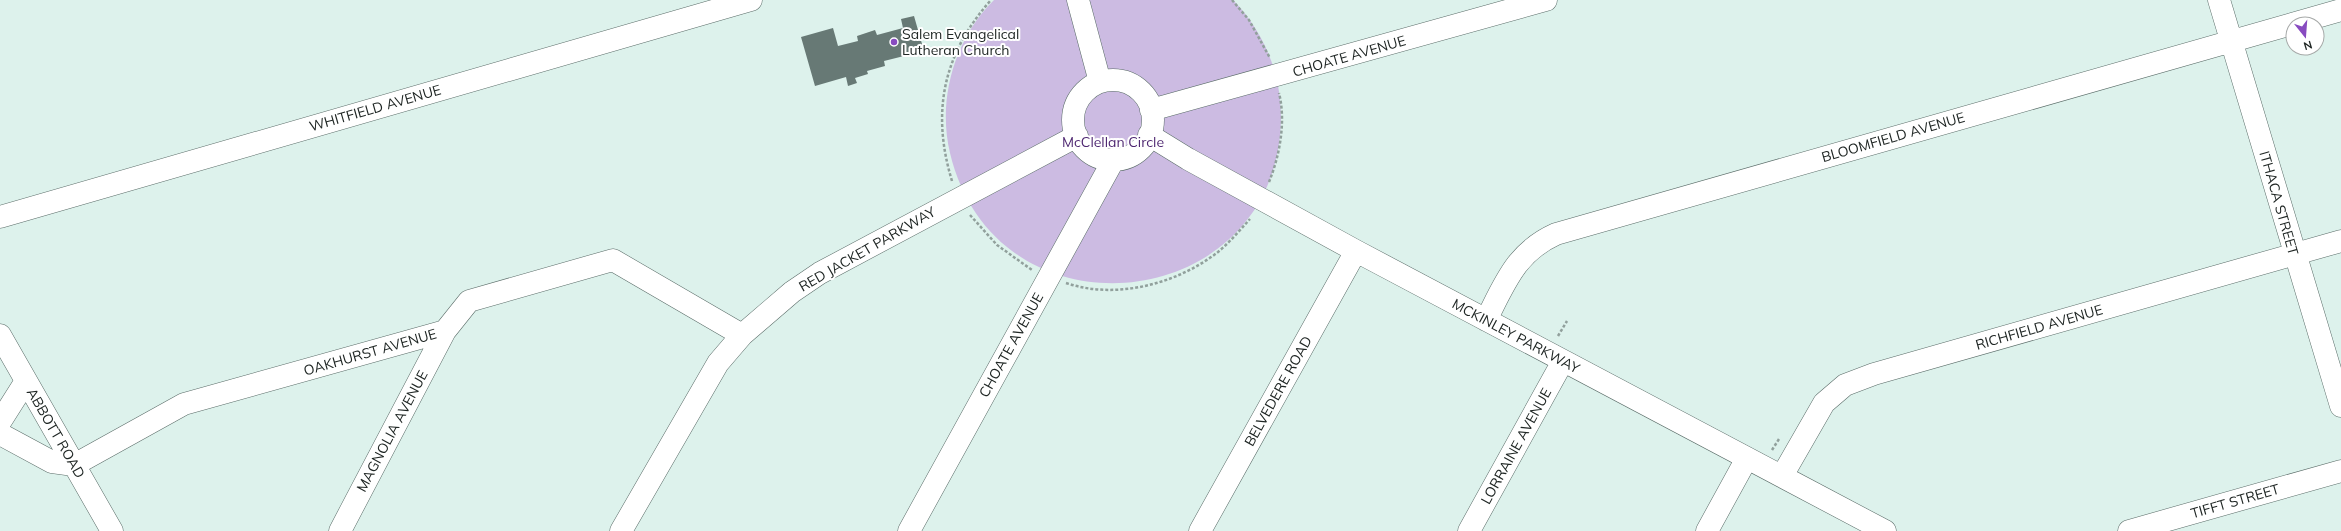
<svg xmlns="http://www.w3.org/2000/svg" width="2341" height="531" font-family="Mulish,sans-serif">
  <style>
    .green { fill: #ccbbe2 }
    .building { fill: #677975 }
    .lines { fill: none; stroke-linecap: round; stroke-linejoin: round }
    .minor-casing { stroke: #5a6c68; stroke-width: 23 }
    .path { stroke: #91a09c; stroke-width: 2.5; stroke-dasharray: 3 2; stroke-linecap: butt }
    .minor { stroke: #fff; stroke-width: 22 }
    .poi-dot { fill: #884bc0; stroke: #fff; stroke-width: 1.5 }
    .labels { text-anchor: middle; stroke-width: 4; stroke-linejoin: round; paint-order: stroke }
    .poi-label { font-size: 14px; fill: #202725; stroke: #fff; text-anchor: start }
    .street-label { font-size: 14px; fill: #202725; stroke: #fff }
    .park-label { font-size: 14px; fill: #4e2771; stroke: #fff }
  </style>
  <rect width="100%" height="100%" fill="#ddf2ec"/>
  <path class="green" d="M994 0H1233C1264 32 1281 73 1281 118 1279 315 996 347 950 153 937 99 955 38 994 0Z"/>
  <path class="building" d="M914 16 924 51 884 61 885 66 867 71 868 74 855 78 857 83 848 86 846 77 815 86 801 37 833 28 838 46 858 41 857 36 875 30 877 35 903 28 901 19Z"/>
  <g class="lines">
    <defs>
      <path id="minor" d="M1078 0 1100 82
        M2219 0 2341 406
        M1073 120a40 40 0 1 1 80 0a40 40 0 1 1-80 0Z
        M1151 110 1546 0
        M1149 135 1188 159 1356 251 1885 531
        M0 217 751 0
        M1486 320C1505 283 1516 252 1556 234L2341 10
        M0 335 112 531
        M0 422 26 381
        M0 434 52 462 74 465 184 404 445 331 469 301 613 260 742 335
        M1782 476 1824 403 1845 385 1874 374 2341 241
        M340 531 445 331
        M621 531 718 363 742 335 792 292 820 273 1077 136
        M909 531 1114 159
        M1200 531 1356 251
        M1469 531 1563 361
        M1707 531 1747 458
        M2129 531 2341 471"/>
    </defs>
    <use href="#minor" class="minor-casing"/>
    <path class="path" d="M1232 0 1249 20 1270 58
      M952 181C931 112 943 54 991 0
      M1269 182C1280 155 1286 121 1279 93
      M970 215 997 245 1032 270
      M1066 283C1116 300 1177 284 1218 252 1230 242 1240 230 1250 219
      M1558 336 1567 321
      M1772 450 1779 439"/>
    <use href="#minor" class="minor"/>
  </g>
  <circle class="poi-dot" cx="894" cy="42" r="4"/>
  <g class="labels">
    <g class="poi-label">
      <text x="902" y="39">Salem Evangelical<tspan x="902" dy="16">Lutheran Church</tspan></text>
    </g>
    <g class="street-label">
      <text transform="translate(1349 56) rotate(-16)" y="5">CHOATE AVENUE</text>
      <text transform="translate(375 108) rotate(-16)" y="5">WHITFIELD AVENUE</text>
      <text transform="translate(1893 137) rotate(-16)" y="5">BLOOMFIELD AVENUE</text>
      <text transform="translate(2279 203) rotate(74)" y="5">ITHACA STREET</text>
      <text transform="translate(867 249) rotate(-30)" y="5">RED JACKET PARKWAY</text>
      <text transform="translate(2039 327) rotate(-16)" y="5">RICHFIELD AVENUE</text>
      <text transform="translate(1516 336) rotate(28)" y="5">MCKINLEY PARKWAY</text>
      <text transform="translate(1011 345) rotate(-61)" y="5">CHOATE AVENUE</text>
      <text transform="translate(370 352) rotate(-16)" y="5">OAKHURST AVENUE</text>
      <text transform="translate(1278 391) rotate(-61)" y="5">BELVEDERE ROAD</text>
      <text transform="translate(392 431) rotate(-62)" y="5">MAGNOLIA AVENUE</text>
      <text transform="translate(56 433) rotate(60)" y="5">ABBOTT ROAD</text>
      <text transform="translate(1516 446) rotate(-61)" y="5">LORRAINE AVENUE</text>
      <text transform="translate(2235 501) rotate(-16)" y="5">TIFFT STREET</text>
    </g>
    <g class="park-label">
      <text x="1113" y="147">McClellan Circle</text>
    </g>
  </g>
  <g transform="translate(2305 36) rotate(163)"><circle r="19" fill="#ffffff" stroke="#a6a9a8"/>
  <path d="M0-3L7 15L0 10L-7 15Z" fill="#884bc0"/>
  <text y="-6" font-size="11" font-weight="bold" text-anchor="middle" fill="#202725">N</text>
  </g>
</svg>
